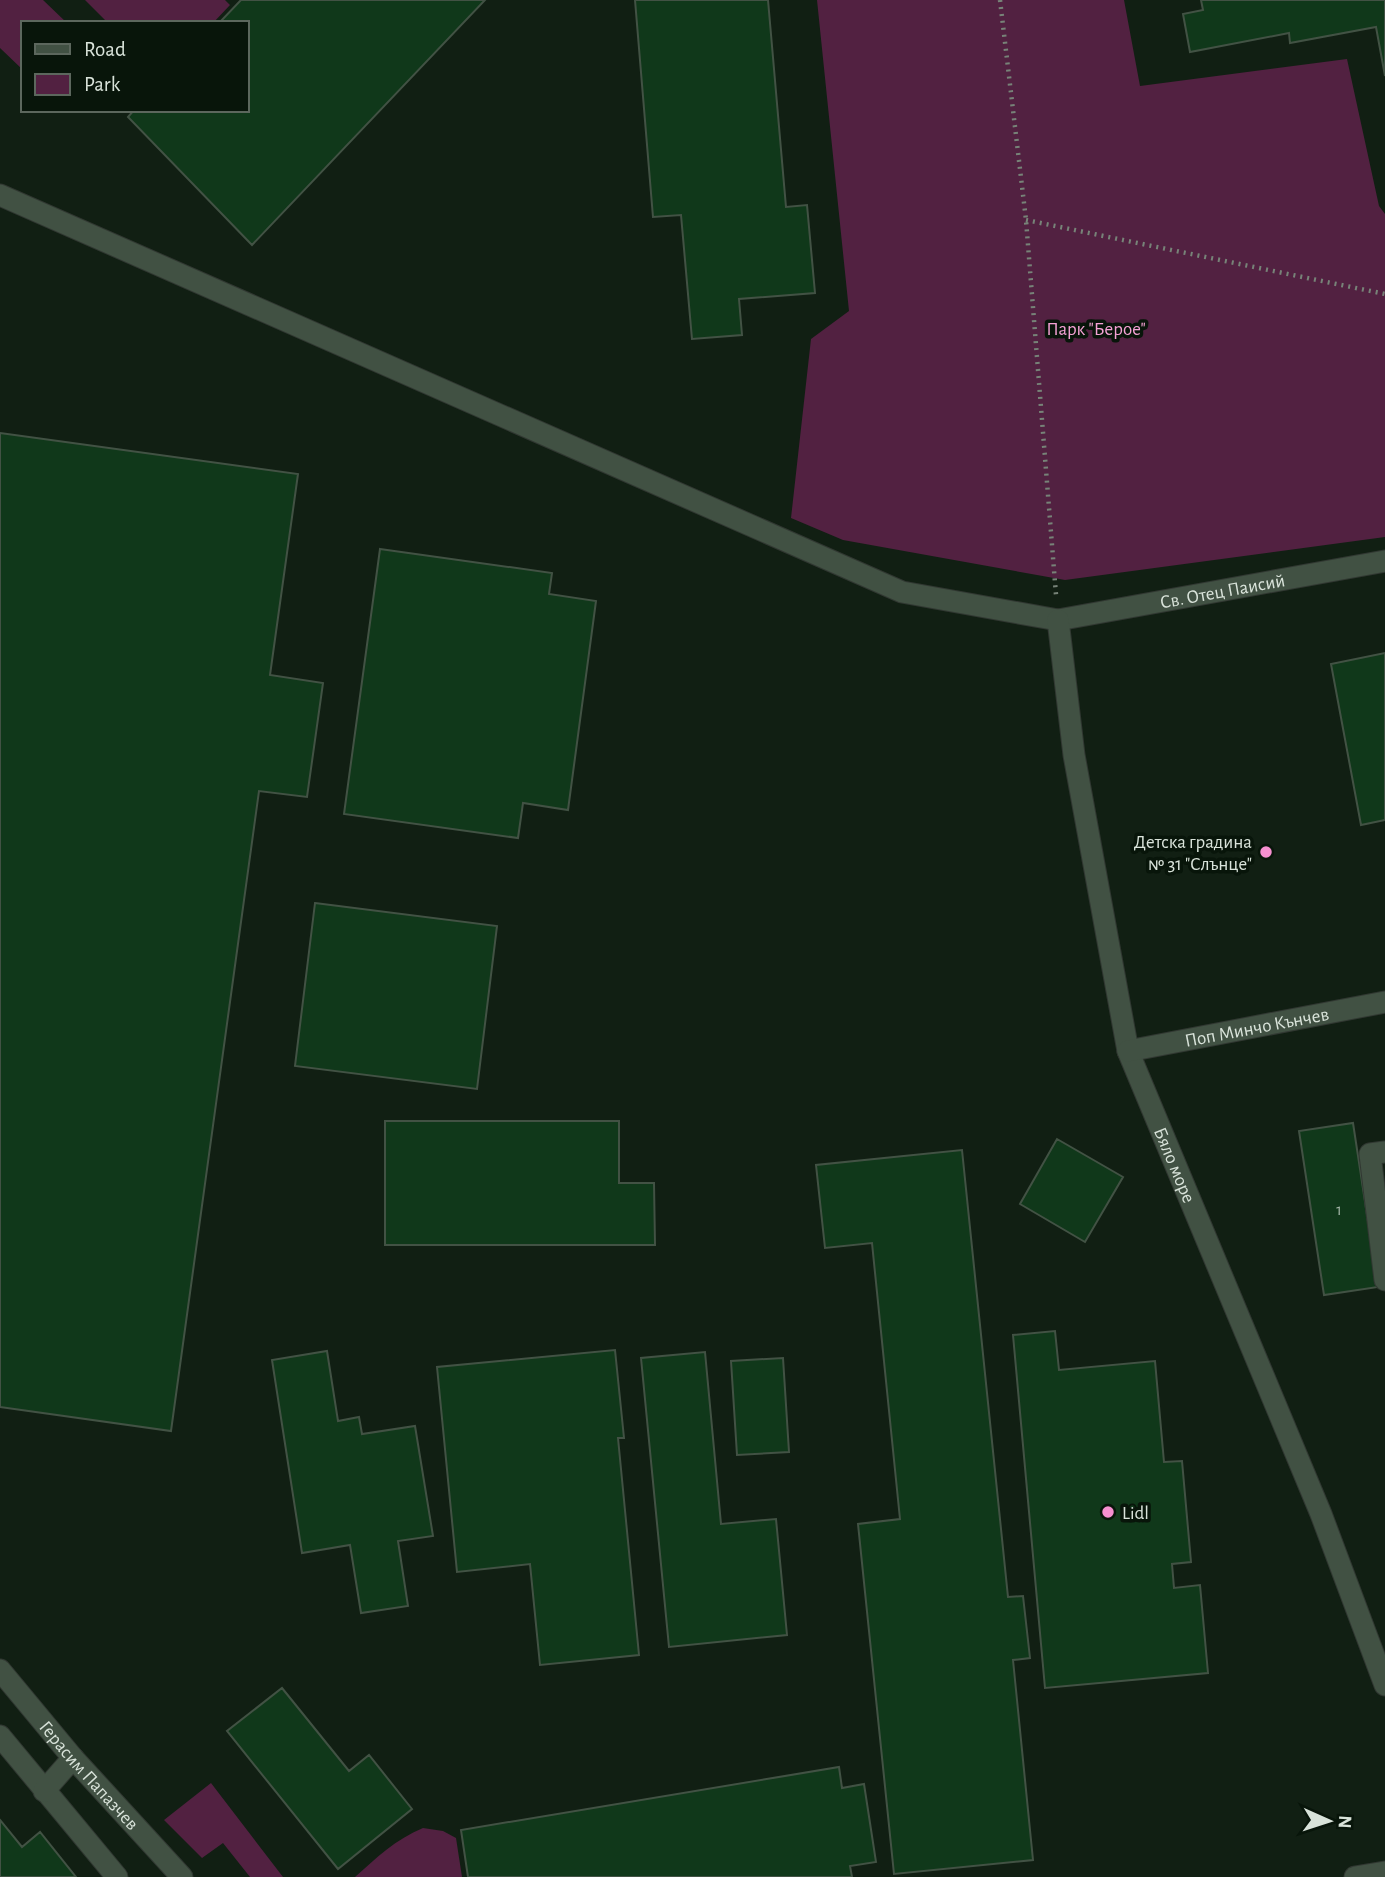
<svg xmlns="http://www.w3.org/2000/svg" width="1385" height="1877" font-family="'Alegreya Sans',sans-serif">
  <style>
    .green { fill: #522141 }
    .building { fill: #10381a; stroke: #425244; stroke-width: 2 }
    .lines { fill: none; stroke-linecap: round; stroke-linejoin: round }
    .street-casing { stroke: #313832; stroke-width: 23 }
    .path { stroke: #778378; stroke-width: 4.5; stroke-dasharray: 2 5; stroke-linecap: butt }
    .street { stroke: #415143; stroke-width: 21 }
    .poi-dot { fill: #f690d0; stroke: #08150a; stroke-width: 2.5 }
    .labels { text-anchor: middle; stroke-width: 7; stroke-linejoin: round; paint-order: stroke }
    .number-label { font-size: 16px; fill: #a7b8aa }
    .park-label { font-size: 19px; fill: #f5a2d5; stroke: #08150a }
    .street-label { font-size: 19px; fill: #d9e3da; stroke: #08150a }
    .poi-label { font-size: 19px; fill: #d9e3da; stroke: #08150a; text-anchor: end }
  </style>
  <rect width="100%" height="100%" fill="#111f13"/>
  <path class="green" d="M0 0H43L67 23H23V70L0 48Z
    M85 0H225L230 5 213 23H108Z
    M817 0H1124L1140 86 1347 59 1379 206 1385 214V537L1065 580 843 540 791 518 811 339 849 311Z
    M211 1783 283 1877H250L223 1843 202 1858 164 1820Z
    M423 1828 443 1831 456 1838 462 1877H355C376 1858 396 1839 423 1828Z"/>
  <path class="building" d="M241 0H485L252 245 128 117 134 110H247V23H219Z
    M635 0H768L786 207 807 205 815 293 739 299 742 335 692 339 681 215 653 217Z
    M1201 0H1385V76L1376 27 1290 43 1289 33 1190 52 1183 14 1203 10Z
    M0 433 298 474 270 675 323 683 307 797 259 791 171 1431 0 1407Z
    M380 549 552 573 549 594 596 601 568 810 523 803 518 838 344 814Z
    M1385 653V820L1361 825 1331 664Z
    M315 903 497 926 477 1089 295 1066Z
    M385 1121H619V1183H654L655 1245H385Z
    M1353 1123 1378 1287 1324 1295 1299 1131Z
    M1057 1139 1123 1177 1085 1242 1020 1204Z
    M962 1150 1008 1597 1023 1596 1030 1658 1013 1660 1033 1860 894 1874 858 1524 900 1519 872 1243 825 1248 816 1165Z
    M1055 1331 1059 1370 1155 1361 1164 1462 1182 1461 1191 1562 1172 1564 1174 1588 1200 1585 1208 1673 1045 1688 1013 1335Z
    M615 1350 624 1438H618L639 1655 540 1665 530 1564 457 1572 437 1367Z
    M327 1351 338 1421 359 1417 362 1434 415 1426 433 1536 398 1541 408 1606 361 1613 350 1545 302 1553 272 1360Z
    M705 1352 721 1524 776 1519 787 1635 669 1647 641 1358Z
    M783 1358 789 1452 737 1455 731 1361Z
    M282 1688 349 1771 369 1755 412 1809 338 1869 227 1731Z
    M839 1767 842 1788 864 1784 876 1862 850 1866 852 1877H468L461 1830Z
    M0 1820 22 1847 40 1832 76 1877H0Z"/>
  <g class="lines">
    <defs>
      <g id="street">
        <path id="s1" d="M0 195 902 592 1058 620 1385 561"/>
        <path id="s2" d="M1058 620 1074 755 1128 1051 1321 1514 1385 1685"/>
        <path id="s3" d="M1128 1051 1385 1002"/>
        <path d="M1385 1152 1370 1154 1385 1280"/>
        <path id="s4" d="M0 1670 73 1758 182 1877"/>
        <path d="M0 1736 117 1877"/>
        <path d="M44 1791 73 1758"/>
        <path d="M1355 1877 1385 1872"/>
      </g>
    </defs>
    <use href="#street" class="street-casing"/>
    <path class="path" d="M1000 0 1026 220 1056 595
      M1026 220 1385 294"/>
    <use href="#street" class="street"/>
  </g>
  <g class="poi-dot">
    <circle cx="1266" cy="852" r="7"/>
    <circle cx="1108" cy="1512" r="7"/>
  </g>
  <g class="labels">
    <g class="number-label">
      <text x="1339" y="1215">1</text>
    </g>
    <g class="park-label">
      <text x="1096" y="335">Парк "Берое"</text>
    </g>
    <g class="street-label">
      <text dy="7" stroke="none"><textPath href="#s1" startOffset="1311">Св. Отец Паисий</textPath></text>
      <text dy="7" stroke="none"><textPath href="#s3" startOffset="131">Поп Минчо Кънчев</textPath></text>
      <text dy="7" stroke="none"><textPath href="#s2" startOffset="560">Бяло море</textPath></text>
      <text dy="7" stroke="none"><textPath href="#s4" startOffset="138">Герасим Папазчев</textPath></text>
    </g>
    <g class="poi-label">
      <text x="1252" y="848">Детска градина<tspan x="1252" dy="22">№ 31 "Слънце"</tspan></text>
      <text x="1122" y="1519" text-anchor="start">Lidl</text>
    </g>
  </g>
  <rect x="21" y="21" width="228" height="91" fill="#08150a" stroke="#5c675d" stroke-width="2"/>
  <rect x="35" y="44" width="35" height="10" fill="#415143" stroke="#5c675d" stroke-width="2"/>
  <text x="84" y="56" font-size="21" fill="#d9e3da">Road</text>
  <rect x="35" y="74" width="35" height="21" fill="#522141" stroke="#5c675d" stroke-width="2"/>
  <text x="84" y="91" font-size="21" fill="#d9e3da">Park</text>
  <g transform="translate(1329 1821) rotate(93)" stroke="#08150a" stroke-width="5" paint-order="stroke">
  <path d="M0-5L12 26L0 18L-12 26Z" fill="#d9e3da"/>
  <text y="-10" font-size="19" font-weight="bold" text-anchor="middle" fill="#d9e3da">N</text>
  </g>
</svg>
